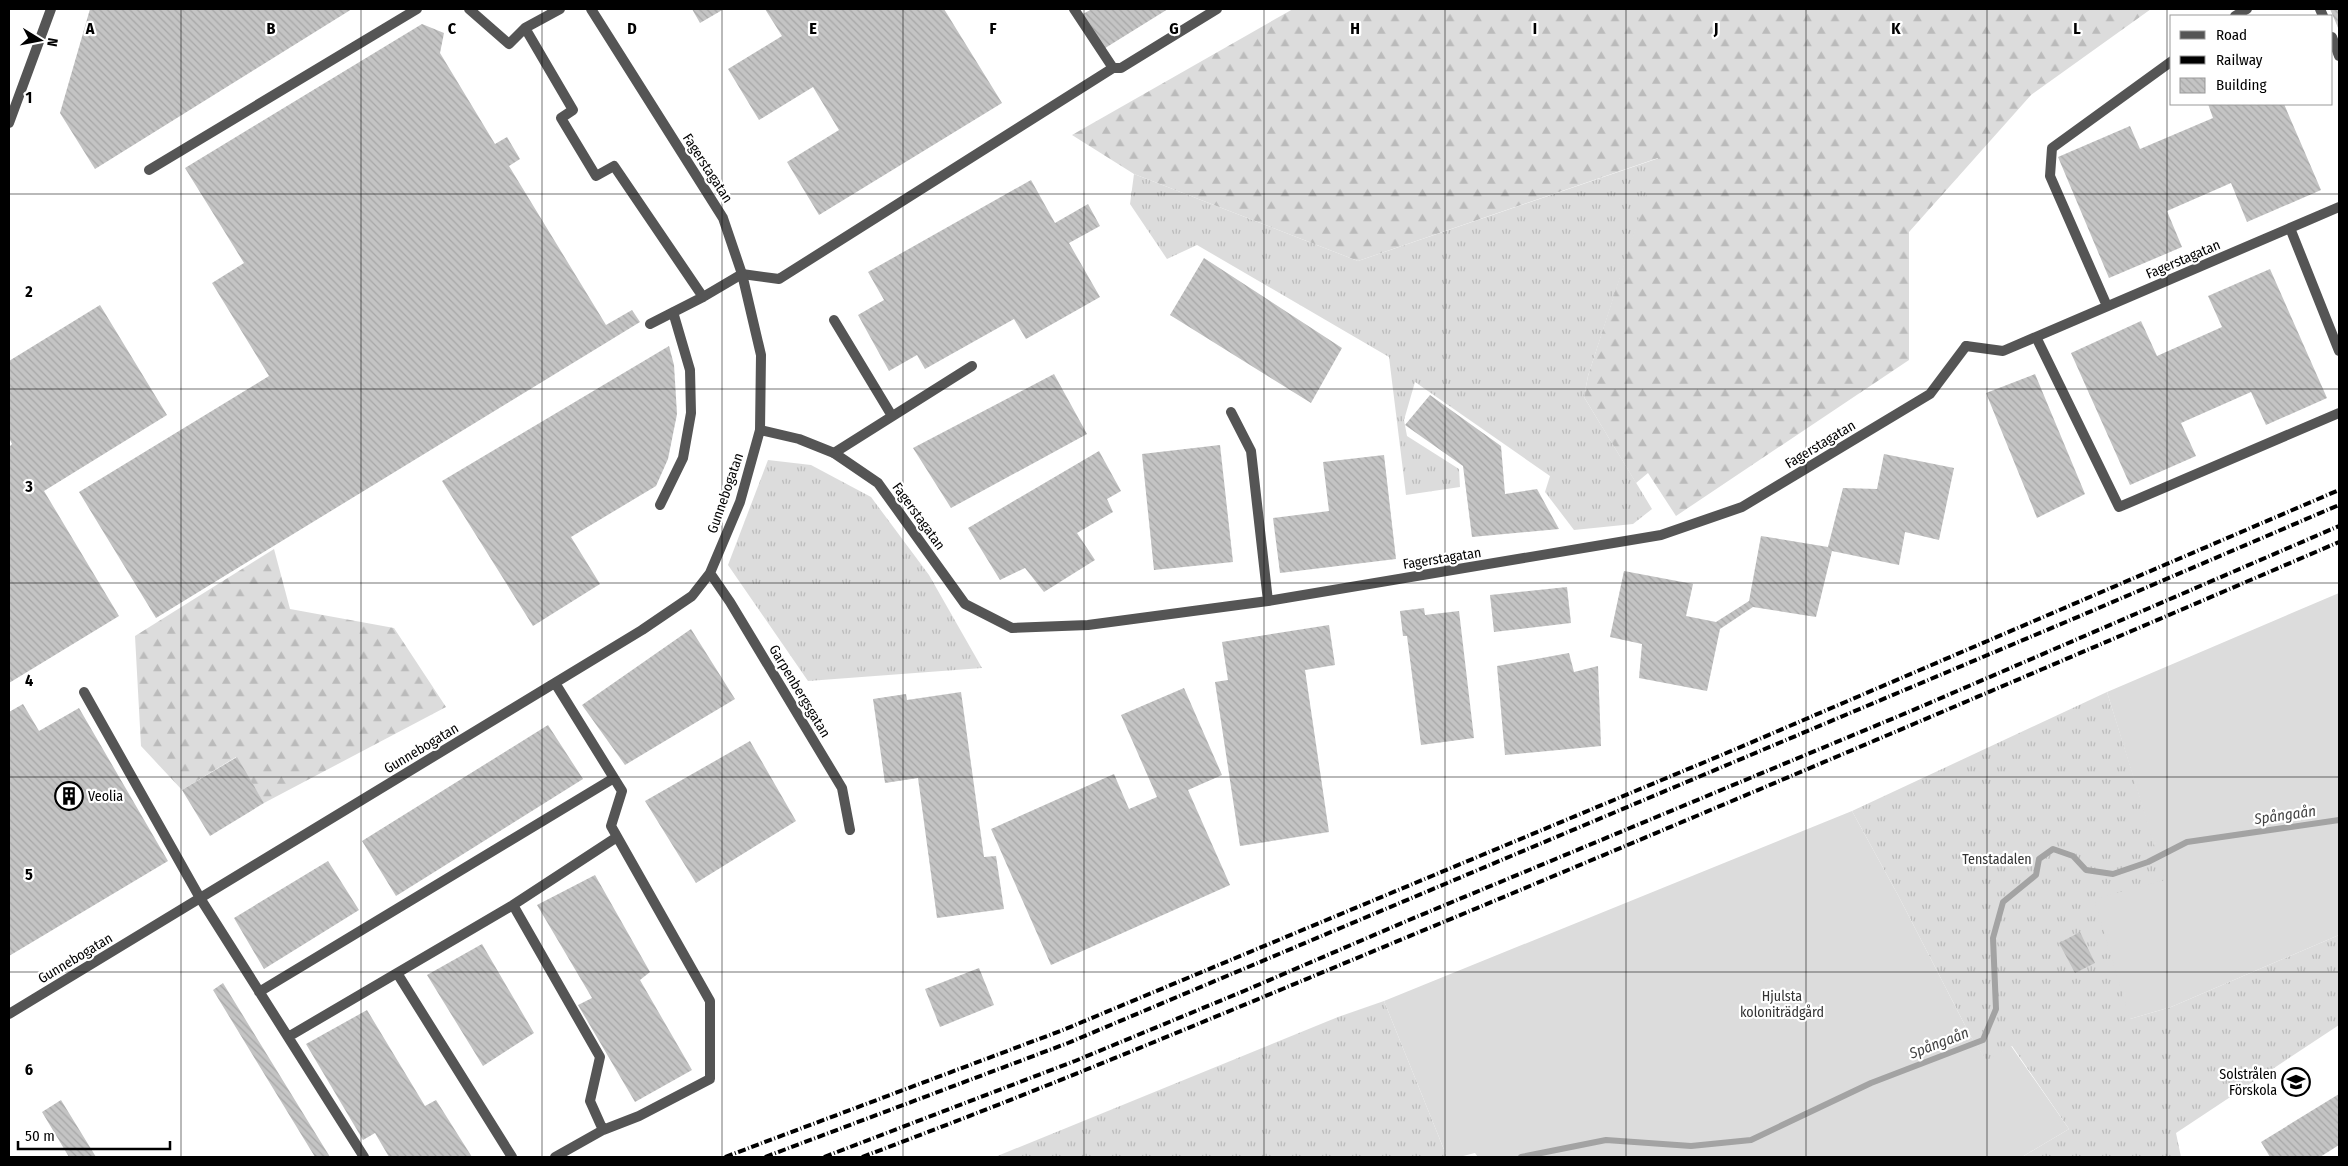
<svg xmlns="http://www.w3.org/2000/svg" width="2348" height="1166" font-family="'Fira Sans Condensed',sans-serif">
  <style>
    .grass { fill: url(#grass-tufts) }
    .forest { fill: url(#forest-firs) }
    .garden { fill: #dcdcdc }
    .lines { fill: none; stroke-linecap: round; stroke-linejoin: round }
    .stream { stroke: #a3a3a3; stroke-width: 6 }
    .building { fill: url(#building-back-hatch) }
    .service { stroke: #555; stroke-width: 10 }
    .minor { stroke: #555; stroke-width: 10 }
    .rail { stroke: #000; stroke-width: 4; stroke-dasharray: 8 2.5 1 2.5; stroke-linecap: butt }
    .grid { fill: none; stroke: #000; stroke-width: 1; stroke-opacity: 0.55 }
    .labels { text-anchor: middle; stroke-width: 4.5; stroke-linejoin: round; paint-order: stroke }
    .street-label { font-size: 14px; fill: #000; stroke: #fff }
    .poi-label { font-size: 14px; fill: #000; stroke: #fff; text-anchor: start }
    .park-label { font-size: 14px; fill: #333; stroke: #fff }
    .water-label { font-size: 15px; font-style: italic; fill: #444; stroke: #fff }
    .grid-label { font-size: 16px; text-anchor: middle; font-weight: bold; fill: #000; stroke: #fff; stroke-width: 4.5; stroke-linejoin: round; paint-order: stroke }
  </style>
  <defs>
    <pattern id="grass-tufts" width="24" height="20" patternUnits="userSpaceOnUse" patternTransform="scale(1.25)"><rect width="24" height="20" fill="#dcdcdc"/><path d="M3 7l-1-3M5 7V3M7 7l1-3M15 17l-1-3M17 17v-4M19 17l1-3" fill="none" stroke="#bbb"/></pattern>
    <pattern id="forest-firs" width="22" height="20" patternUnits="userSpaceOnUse" patternTransform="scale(1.25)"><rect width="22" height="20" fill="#dcdcdc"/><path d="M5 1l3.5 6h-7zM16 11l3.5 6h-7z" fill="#bbb"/></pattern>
    <pattern id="building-back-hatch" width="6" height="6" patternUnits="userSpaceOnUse" patternTransform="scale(1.25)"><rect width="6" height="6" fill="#c4c4c4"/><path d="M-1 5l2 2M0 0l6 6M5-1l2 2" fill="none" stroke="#a7a7a7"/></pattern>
  </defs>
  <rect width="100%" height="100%" fill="#fff"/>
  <path class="grass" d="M1659 158 1588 376 1584 397 1652 509 1633 524 1574 530 1545 492 1550 476 1415 382 1404 420 1407 436 1459 469 1460 487 1406 495 1389 357 1197 245 1167 259 1130 204 1134 174 1358 261Z
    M768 460 811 465 871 497 929 575 982 668 808 681 728 565Z
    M2107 692 2166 880 2130 1019 2171 1007 2339 935V1025L2176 1133 2181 1157H2022L2069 1129 2012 1046 1987 1062 1970 1035 1899 897 1852 811Z
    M1384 1001 1447 1157H995L1338 1017Z"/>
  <path class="forest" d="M1293 9H2151L2031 95 1909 232V360L1676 516 1648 473 1636 483 1584 397 1588 376 1658 158 1358 261 1134 174 1072 135Z
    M274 549 290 609 394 628 446 707 264 803 236 757 182 790 141 746 135 636Z"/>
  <path class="garden" d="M2339 593V935L2171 1007 2130 1019 2094 899 2165 880 2107 692Z
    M1852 811 1899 897 1970 1035 1987 1061 2011 1046 2069 1129 2022 1157H1478L1475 1153 1459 1157H1447L1384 1001Z"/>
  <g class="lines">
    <path class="stream" d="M1521 1157 1606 1140 1691 1146 1751 1140 1871 1083 1983 1040 1996 1009 1993 938 2003 902 2036 875 2039 859 2053 849 2073 856 2086 870 2113 874 2148 862 2187 842 2339 820"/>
  </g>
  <path class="building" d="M90 9H352L95 169 60 113Z
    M692 9H724L700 23Z
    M765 9H944L1002 103 819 215 787 162 839 130 813 87 759 120 728 69 782 36Z
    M1092 9H1168L1102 50 1081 15Z
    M2330 9H2339V30Z
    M422 24 444 33 440 53 495 144 507 137 520 159 509 166 606 325 632 310 640 322 156 618 79 492 269 376 212 283 244 263 185 168Z
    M2208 104H2284L2321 190 2247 222 2231 183 2167 211 2182 247 2109 278 2058 157 2130 126 2140 149 2213 118Z
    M1031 180 1055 223 1088 204 1100 226 1069 243 1100 297 1026 339 1014 319 925 369 917 355 889 371 858 315 884 300 868 272Z
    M1204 258 1342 348 1311 403 1170 315Z
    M2270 269 2327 398 2266 425 2251 392 2181 423 2196 456 2130 485 2071 353 2141 321 2157 356 2222 327 2208 296Z
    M100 305 167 415 44 491 119 616 9 683V447L12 444 9 438V361Z
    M669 346 674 365 677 414 668 459 656 486 571 537 600 584 533 626 442 481Z
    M1054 374 1087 434 951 508 913 448Z
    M2035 374 2085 494 2037 518 1986 393Z
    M1430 395 1501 446 1505 494 1537 489 1559 529 1472 537 1463 466 1405 425Z
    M1220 445 1233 562 1154 570 1142 454Z
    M1099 451 1121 491 1107 499 1113 512 1077 533 1095 560 1044 592 1025 568 1000 580 968 528Z
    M1884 454 1954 468 1939 540 1905 532 1899 565 1832 551 1816 617 1753 607 1720 629 1707 691 1639 678 1642 644 1610 637 1624 571 1693 584 1686 616 1716 622 1749 601 1761 536 1828 547 1843 488 1877 489Z
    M1384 455 1396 559 1280 573 1273 518 1329 511 1323 462Z
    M1567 587 1571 623 1494 632 1490 595Z
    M1424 608 1425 615 1459 611 1474 738 1421 745 1407 636H1403L1400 611Z
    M1329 625 1335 665 1305 670 1329 832 1240 846 1215 682 1228 680 1222 642Z
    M691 629 735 699 625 765 582 705Z
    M1569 653 1574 672 1598 666 1601 746 1505 755 1497 666Z
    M1184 688 1222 775 1188 790 1230 885 1051 965 991 829 1114 774 1129 809 1157 797 1121 715Z
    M961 692 984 857 996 856 1004 909 937 918 918 778 885 783 873 699 906 694 907 700Z
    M23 704 39 731 79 708 168 861 9 956V712Z
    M548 725 583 779 396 896 362 841Z
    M750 741 796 821 696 883 645 801Z
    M237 757 264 803 210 836 182 790Z
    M328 861 359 910 264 969 234 918Z
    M595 875 650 972 640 980 692 1070 635 1102 578 1005 592 998 537 905Z
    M2080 932 2095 963 2075 973 2059 943Z
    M482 944 534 1033 483 1066 427 975Z
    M979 968 994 1005 940 1027 925 989Z
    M223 983 330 1157H315L213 990Z
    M367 1010 425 1106 436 1100 472 1157H389L375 1133 363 1140 306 1044Z
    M2339 1094V1145L2320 1157H2270L2261 1142Z
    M61 1100 96 1157H69L42 1112Z"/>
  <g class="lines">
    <path class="service" d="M469 9 509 44 525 28
      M560 9 525 28 573 110 561 118 596 176 614 166 703 297
      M1074 9 1113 68H1121L1217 9
      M2320 9 2323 16
      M2235 16 2247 9
      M2332 37 2339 56
      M149 170 417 9
      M2290 228 2339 351
      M2107 306 2050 176 2052 148 2172 61
      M834 320 892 416
      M650 324 703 297 742 274 779 279 1113 68
      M2036 337 2119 507 2339 413
      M1966 346 2003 351 2339 207
      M834 453 972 366
      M660 505 683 458 691 413 690 370 673 312
      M84 692 200 898"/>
    <path class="minor" d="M9 123 51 9
      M1231 412 1251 451 1268 601
      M760 430 799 439 834 453 878 483 965 604 1012 628 1088 625 1268 601 1661 535 1742 507 1930 394 1966 346
      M710 573 730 602 842 788 850 830
      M555 683 622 791 611 826 710 1001V1079L639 1116 603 1130 590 1101 600 1057 513 905 617 837
      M200 898 288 1037
      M397 973 512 1157
      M259 992 614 778
      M9 1014 642 630 692 596 710 573 740 502 760 430 761 355 742 274 723 218 591 9
      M364 1157 288 1037 513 905
      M555 1157 603 1130"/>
    <path class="rail" d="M725 1157 1063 1030 1736 749 2339 490
      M765 1157 1068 1043 2080 616 2339 505
      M824 1157 1075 1061 1244 991 1409 920 1911 711 2339 526
      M862 1157C1063 1082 1260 998 1458 916 1753 793 2046 668 2339 542"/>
  </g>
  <path class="grid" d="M181 9V1157M361 9V1157M542 9V1157M722 9V1157M903 9V1157M1084 9V1157M1264 9V1157M1445 9V1157M1626 9V1157M1806 9V1157M1987 9V1157M2167 9V1157M9 194H2339M9 389H2339M9 583H2339M9 777H2339M9 972H2339"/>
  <defs>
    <symbol id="building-ring" viewBox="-11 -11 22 22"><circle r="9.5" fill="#fff" stroke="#000" stroke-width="1.5"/><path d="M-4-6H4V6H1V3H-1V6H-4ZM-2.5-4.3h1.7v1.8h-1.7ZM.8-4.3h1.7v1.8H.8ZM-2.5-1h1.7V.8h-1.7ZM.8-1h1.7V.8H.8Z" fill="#000"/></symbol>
    <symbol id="school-ring" viewBox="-11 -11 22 22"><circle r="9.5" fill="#fff" stroke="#000" stroke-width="1.5"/><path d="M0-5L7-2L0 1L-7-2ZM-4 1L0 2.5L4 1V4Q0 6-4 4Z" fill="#000"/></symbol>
  </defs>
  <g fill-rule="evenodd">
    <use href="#building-ring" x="53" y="780" width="32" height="32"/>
    <use href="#school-ring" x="2280" y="1066" width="32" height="32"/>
  </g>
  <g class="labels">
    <g class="street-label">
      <text transform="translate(708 168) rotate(57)" y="5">Fagerstagatan</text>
      <text transform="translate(2183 259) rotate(-23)" y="5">Fagerstagatan</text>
      <text transform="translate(1820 444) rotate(-31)" y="5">Fagerstagatan</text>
      <text transform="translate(725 493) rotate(-71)" y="5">Gunnebogatan</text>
      <text transform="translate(919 516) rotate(54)" y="5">Fagerstagatan</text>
      <text transform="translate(1442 558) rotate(-9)" y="5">Fagerstagatan</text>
      <text transform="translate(800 691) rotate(59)" y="5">Garpenbergsgatan</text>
      <text transform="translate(421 748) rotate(-31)" y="5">Gunnebogatan</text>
      <text transform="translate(75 958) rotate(-31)" y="5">Gunnebogatan</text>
    </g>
    <g class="poi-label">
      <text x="88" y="801">Veolia</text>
      <text x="2277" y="1079" text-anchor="end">Solstrålen<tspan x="2277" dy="16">Förskola</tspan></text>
    </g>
    <g class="park-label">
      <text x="1997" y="864">Tenstadalen</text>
      <text x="1782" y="1001">Hjulsta<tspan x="1782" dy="16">koloniträdgård</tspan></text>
    </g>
    <g class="water-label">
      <text transform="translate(2285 815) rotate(-8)" y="5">Spångaån</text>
      <text transform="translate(1939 1043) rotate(-21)" y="5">Spångaån</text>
    </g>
  </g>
  <g class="grid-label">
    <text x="90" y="34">A</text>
    <text x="271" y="34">B</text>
    <text x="452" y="34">C</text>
    <text x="632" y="34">D</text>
    <text x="813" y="34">E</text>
    <text x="993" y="34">F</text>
    <text x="1174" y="34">G</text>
    <text x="1355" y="34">H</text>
    <text x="1535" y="34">I</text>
    <text x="1716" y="34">J</text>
    <text x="1896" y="34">K</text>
    <text x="2077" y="34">L</text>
    <text x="29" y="103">1</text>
    <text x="29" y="297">2</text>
    <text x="29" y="492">3</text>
    <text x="29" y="686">4</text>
    <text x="29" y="880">5</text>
    <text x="29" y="1075">6</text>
  </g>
  <rect width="2348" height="1166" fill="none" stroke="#000000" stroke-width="20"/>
  <rect x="2170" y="15" width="162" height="90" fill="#ffffff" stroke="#999999"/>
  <rect x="2180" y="31" width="25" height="8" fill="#555555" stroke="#999999"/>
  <text x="2216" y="40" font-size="15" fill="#000000">Road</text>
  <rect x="2180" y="56" width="25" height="8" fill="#000000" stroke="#999999"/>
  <text x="2216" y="65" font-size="15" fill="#000000">Railway</text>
  <rect x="2180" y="78" width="25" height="15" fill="url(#building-back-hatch)" stroke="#999999"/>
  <text x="2216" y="90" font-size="15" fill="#000000">Building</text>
  <g transform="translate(40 40) rotate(100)" stroke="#ffffff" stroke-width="4" paint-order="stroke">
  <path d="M0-4L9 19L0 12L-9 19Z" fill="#000000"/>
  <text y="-8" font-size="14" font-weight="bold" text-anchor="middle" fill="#000000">N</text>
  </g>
  <path d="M18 1141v8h152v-8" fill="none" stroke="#000000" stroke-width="2.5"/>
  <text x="25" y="1141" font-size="15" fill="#000000" stroke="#ffffff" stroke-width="4" paint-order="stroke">50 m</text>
</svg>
